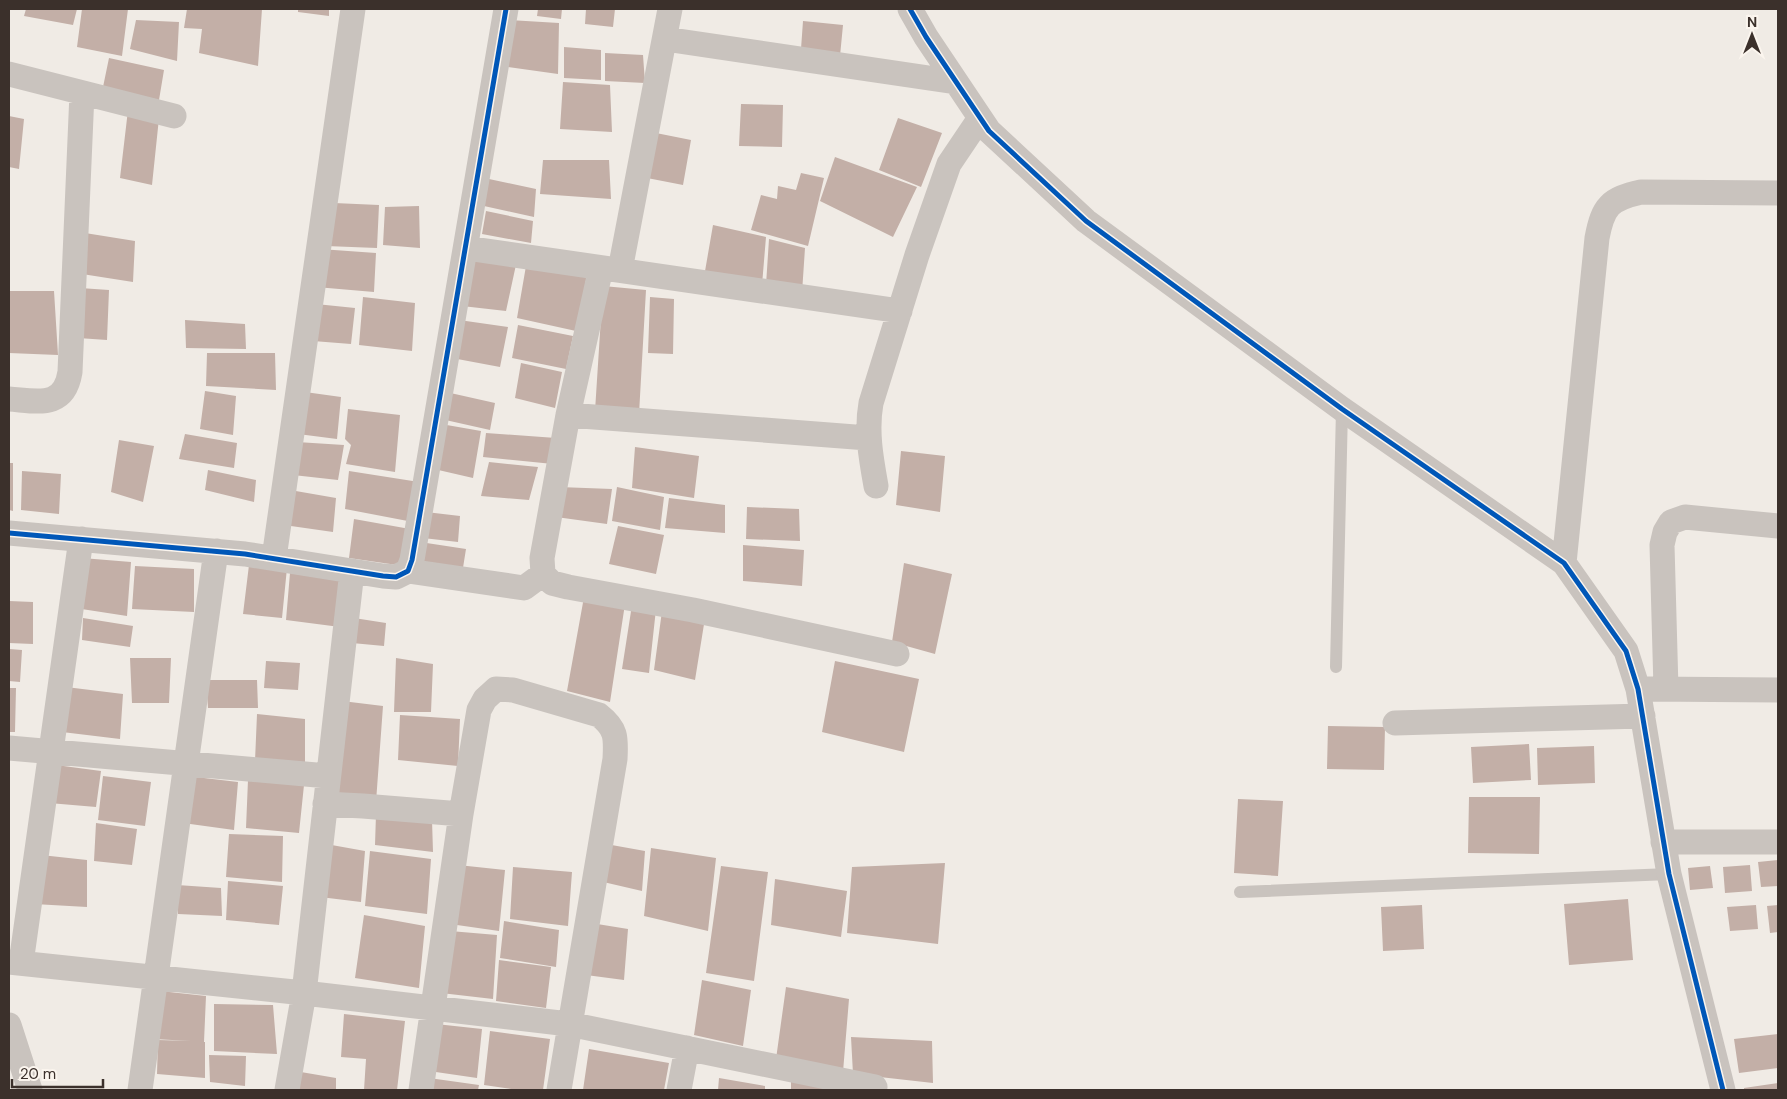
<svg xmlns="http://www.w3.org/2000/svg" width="1787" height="1099" font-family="'DM Sans',sans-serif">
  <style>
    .building { fill: #c3afa7 }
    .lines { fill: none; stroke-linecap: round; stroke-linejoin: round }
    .service { stroke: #c9c3be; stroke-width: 12 }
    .minor { stroke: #c9c3be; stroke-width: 25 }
    .cycleway-casing { stroke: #fbf5ee; stroke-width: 8 }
    .cycleway { stroke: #0057b8; stroke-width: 5 }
  </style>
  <rect width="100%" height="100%" fill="#f0ebe5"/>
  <path class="building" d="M26 9H77L73 25 24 16Z
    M82 9H128L122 56 77 47Z
    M187 9H262L258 66 199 53 202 29 184 28Z
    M298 9H329V16L298 12Z
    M538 9H562L561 19 537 16Z
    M586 9H615L613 27 585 24Z
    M136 20 179 22 177 61 130 49Z
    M509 20 559 23 558 74 501 66Z
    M803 21 843 25 840 56 801 49Z
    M564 47 601 50V80L564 78Z
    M605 53 643 55 645 83 605 81Z
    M109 58 164 70 159 100 103 87Z
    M563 82 610 85 612 132 560 129Z
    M741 104 783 105 782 147 739 146Z
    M128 110 159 118 152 185 120 178Z
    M9 116 24 119 19 169 9 167Z
    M898 118 942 133 921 187 879 170Z
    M651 132 691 140 683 185 642 177Z
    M835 157 917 187 893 237 820 201Z
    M543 160H609L611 199 540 194Z
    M801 173 824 178 808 246 751 230 761 195 777 199 778 186 796 190Z
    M489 179 536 189 534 217 484 206Z
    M334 203 379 205 377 248 326 246Z
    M419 206 420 248 383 245 385 207Z
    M486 211 533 221 531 243 482 234Z
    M713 225 766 237 762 285 704 277Z
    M85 233 135 241 133 282 82 274Z
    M769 239 805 248 802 293 766 285Z
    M320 249 376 253 374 292 316 287Z
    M468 256 517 260 506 311 462 306Z
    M526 266 587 275 576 331 517 318Z
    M603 286 646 290 639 414 595 411Z
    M80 288 109 290 107 340 78 338Z
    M9 291H54L58 355 9 353Z
    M363 297 415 303 412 351 359 345Z
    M650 297 674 299 673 354 648 353Z
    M316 304 355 308 351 344 313 341Z
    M185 320 245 324 246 349 186 348Z
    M459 320 508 327 500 367 452 358Z
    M518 325 573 336 566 369 512 358Z
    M207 353H275L276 390 206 386Z
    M521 363 562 372 555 408 515 398Z
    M205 391 236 396 233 435 200 429Z
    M305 392 341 397 337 439 298 434Z
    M446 392 495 403 490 430 441 419Z
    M348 409 400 415 395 472 346 464 351 445 345 439Z
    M441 424 481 431 473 478 434 469Z
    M486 433 556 438 553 464 483 457Z
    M185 434 237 443 234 468 179 459Z
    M119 440 154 446 143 502 111 492Z
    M297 442 344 445 338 480 293 475Z
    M635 447 699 456 694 498 632 488Z
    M901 451 945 456 940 512 896 505Z
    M489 462 538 467 529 500 481 496Z
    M9 463H13V511L9 510Z
    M208 470 256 480 254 502 205 490Z
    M22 471 61 474 59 514 21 510Z
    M349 471 419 482 413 522 345 509Z
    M559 487 612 489 607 524 556 517Z
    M617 487 664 497 660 530 612 521Z
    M290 490 336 498 333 532 284 525Z
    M669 498 725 505V533L665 528Z
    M747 507 799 509 800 541 746 539Z
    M426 512 460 516 458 542 423 538Z
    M354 519 410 529 404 566 349 558Z
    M618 526 664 535 656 574 609 564Z
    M420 542 466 549 462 574 416 564Z
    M743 545 804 550 802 586 743 581Z
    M82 558 131 562 127 616 75 608Z
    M904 563 952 574 935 654 892 642Z
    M249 565 287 568 282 618 243 614Z
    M135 566 194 569V612L132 609Z
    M290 573 347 582 340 627 286 620Z
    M584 597 625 604 610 702 567 691Z
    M9 601 33 602V644L9 643Z
    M632 605 656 609 649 673 622 669Z
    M662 611 705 618 695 680 654 670Z
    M83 618 133 626 130 647 82 640Z
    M354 618 386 623 384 646 352 643Z
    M9 649 22 650 20 682 9 681Z
    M130 658H171L169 703H132Z
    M396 658 433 664 431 712H394Z
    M266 661 300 663 298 690 264 688Z
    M835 661 919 679 904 752 822 732Z
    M206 680H257L258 708H208Z
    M66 687 123 694 120 739 62 732Z
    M9 688H16L15 732H9Z
    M342 701 383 706 376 802 331 799Z
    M257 714 305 719V766L255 761Z
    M400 715 460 719 458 766 398 760Z
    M1328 726 1385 727 1384 770 1327 769Z
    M1529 744 1531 780 1473 783 1471 747Z
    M1594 746 1595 783 1538 785 1537 748Z
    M56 765 101 771 96 807 49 803Z
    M103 776 151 782 145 826 98 820Z
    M187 776 238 782 234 830 183 823Z
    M248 780 304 785 299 833 246 828Z
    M1469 797H1540L1539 854 1468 853Z
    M1238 799 1283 801 1278 876 1234 873Z
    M376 814 432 820 433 852 375 845Z
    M96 823 137 829 132 865 94 861Z
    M229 834 283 836 282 882 226 877Z
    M326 844 365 851 361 902 320 897Z
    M606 844 645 851 642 891 599 881Z
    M651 848 716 858 708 931 644 916Z
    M370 851 431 859 427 914 365 906Z
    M41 855 87 860V907L34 904Z
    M1778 860V886L1761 887 1758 862Z
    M945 863 938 944 847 933 852 867Z
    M458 865 505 870 499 931 450 924Z
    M1750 865 1752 891 1725 893 1723 867Z
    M721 866 768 872 754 981 706 973Z
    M1710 866 1713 888 1690 890 1688 868Z
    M513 867 572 872 568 926 510 919Z
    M775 879 847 891 841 937 771 925Z
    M228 881 283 886 279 925 226 920Z
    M177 885 221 888 222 916 178 914Z
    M1628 899 1633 960 1569 965 1564 904Z
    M1422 905 1424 949 1383 951 1381 907Z
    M1756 905 1758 929 1730 931 1727 907Z
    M1778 905V932L1770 933 1767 906Z
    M364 915 425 926 419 988 355 978Z
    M504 921 559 930 556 967 500 958Z
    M591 923 628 929 624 980 586 975Z
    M450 931 497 935 493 999 441 993Z
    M499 960 551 967 546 1008 496 1001Z
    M702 980 751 990 743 1046 694 1035Z
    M786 987 849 999 843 1072 776 1059Z
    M160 991 206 996 204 1042H205V1078L157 1074 158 1040 191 1041 153 1039Z
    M214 1004 273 1005 277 1054 214 1051Z
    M344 1014 405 1021 397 1090H364L366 1059 341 1057Z
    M436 1024 482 1029 477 1078 429 1071Z
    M490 1031 550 1039 543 1090H518L484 1085Z
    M1778 1034V1068L1739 1073 1734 1039Z
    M851 1037 932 1041 933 1083 853 1074Z
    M589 1049 669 1063 664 1090H583Z
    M209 1055 246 1056 245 1086 210 1082Z
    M295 1071 336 1078V1090H292Z
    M429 1078 479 1085 478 1090H427Z
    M719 1078 765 1086V1090H718Z
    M791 1078 828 1086 827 1090H791Z
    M1778 1083V1090H1744V1088Z"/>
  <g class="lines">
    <path class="service" d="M1336 667 1342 409
      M1240 892 1669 874"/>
    <path class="minor" d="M910 9 926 37 989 131 1086 221 1342 409 1564 563 1626 651 1638 689 1669 874 1723 1090
      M665 39 956 82
      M9 74 174 116
      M466 248 900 311
      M601 268 568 415 542 558 543 574 552 583 568 587 693 610 897 654
      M620 270 670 9
      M9 399C38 401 64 409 70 372L82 93
      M568 415 868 438
      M876 486C871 458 866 431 871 403L917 255 949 164 980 118
      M9 533 245 554 383 576 396 577 408 571 412 560 506 9
      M274 558 353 9
      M1564 563 1597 238C1603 206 1610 199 1641 192L1778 193
      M408 571 524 588 543 574
      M1648 689 1778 690
      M1666 689 1662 545 1665 532 1671 522 1685 517 1778 526
      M1395 723 1643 716
      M9 748 328 776
      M325 804 363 806 461 814
      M1663 842H1778
      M9 962 304 993 569 1024 875 1087
      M21 963 81 539
      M9 1025 30 1090
      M140 1090 216 551
      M287 1090 304 993 352 571
      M421 1090 461 814 479 710 485 699 496 689 513 690 599 715C617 729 616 738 615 759L559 1090
      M679 1090 687 1048"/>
    <defs>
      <path id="cycleway" d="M910 9 926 37 989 131 1086 221 1342 409 1564 563 1626 651 1638 689 1669 874 1723 1090
        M9 533 245 554 383 576 396 577 408 571 412 560 506 9"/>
    </defs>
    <use href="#cycleway" class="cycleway-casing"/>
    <use href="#cycleway" class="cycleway"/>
  </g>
  <rect width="1787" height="1099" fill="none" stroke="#3b302b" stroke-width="20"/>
  <g transform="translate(1752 35)" stroke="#fbf5ee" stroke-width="4" paint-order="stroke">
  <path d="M0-4L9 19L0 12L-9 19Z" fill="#3b302b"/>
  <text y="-8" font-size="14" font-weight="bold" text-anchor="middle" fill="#3b302b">N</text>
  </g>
  <path d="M12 1079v8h91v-8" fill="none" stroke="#3b302b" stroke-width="2.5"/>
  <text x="20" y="1079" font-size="15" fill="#3b302b" stroke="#fbf5ee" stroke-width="4" paint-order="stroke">20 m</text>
</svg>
